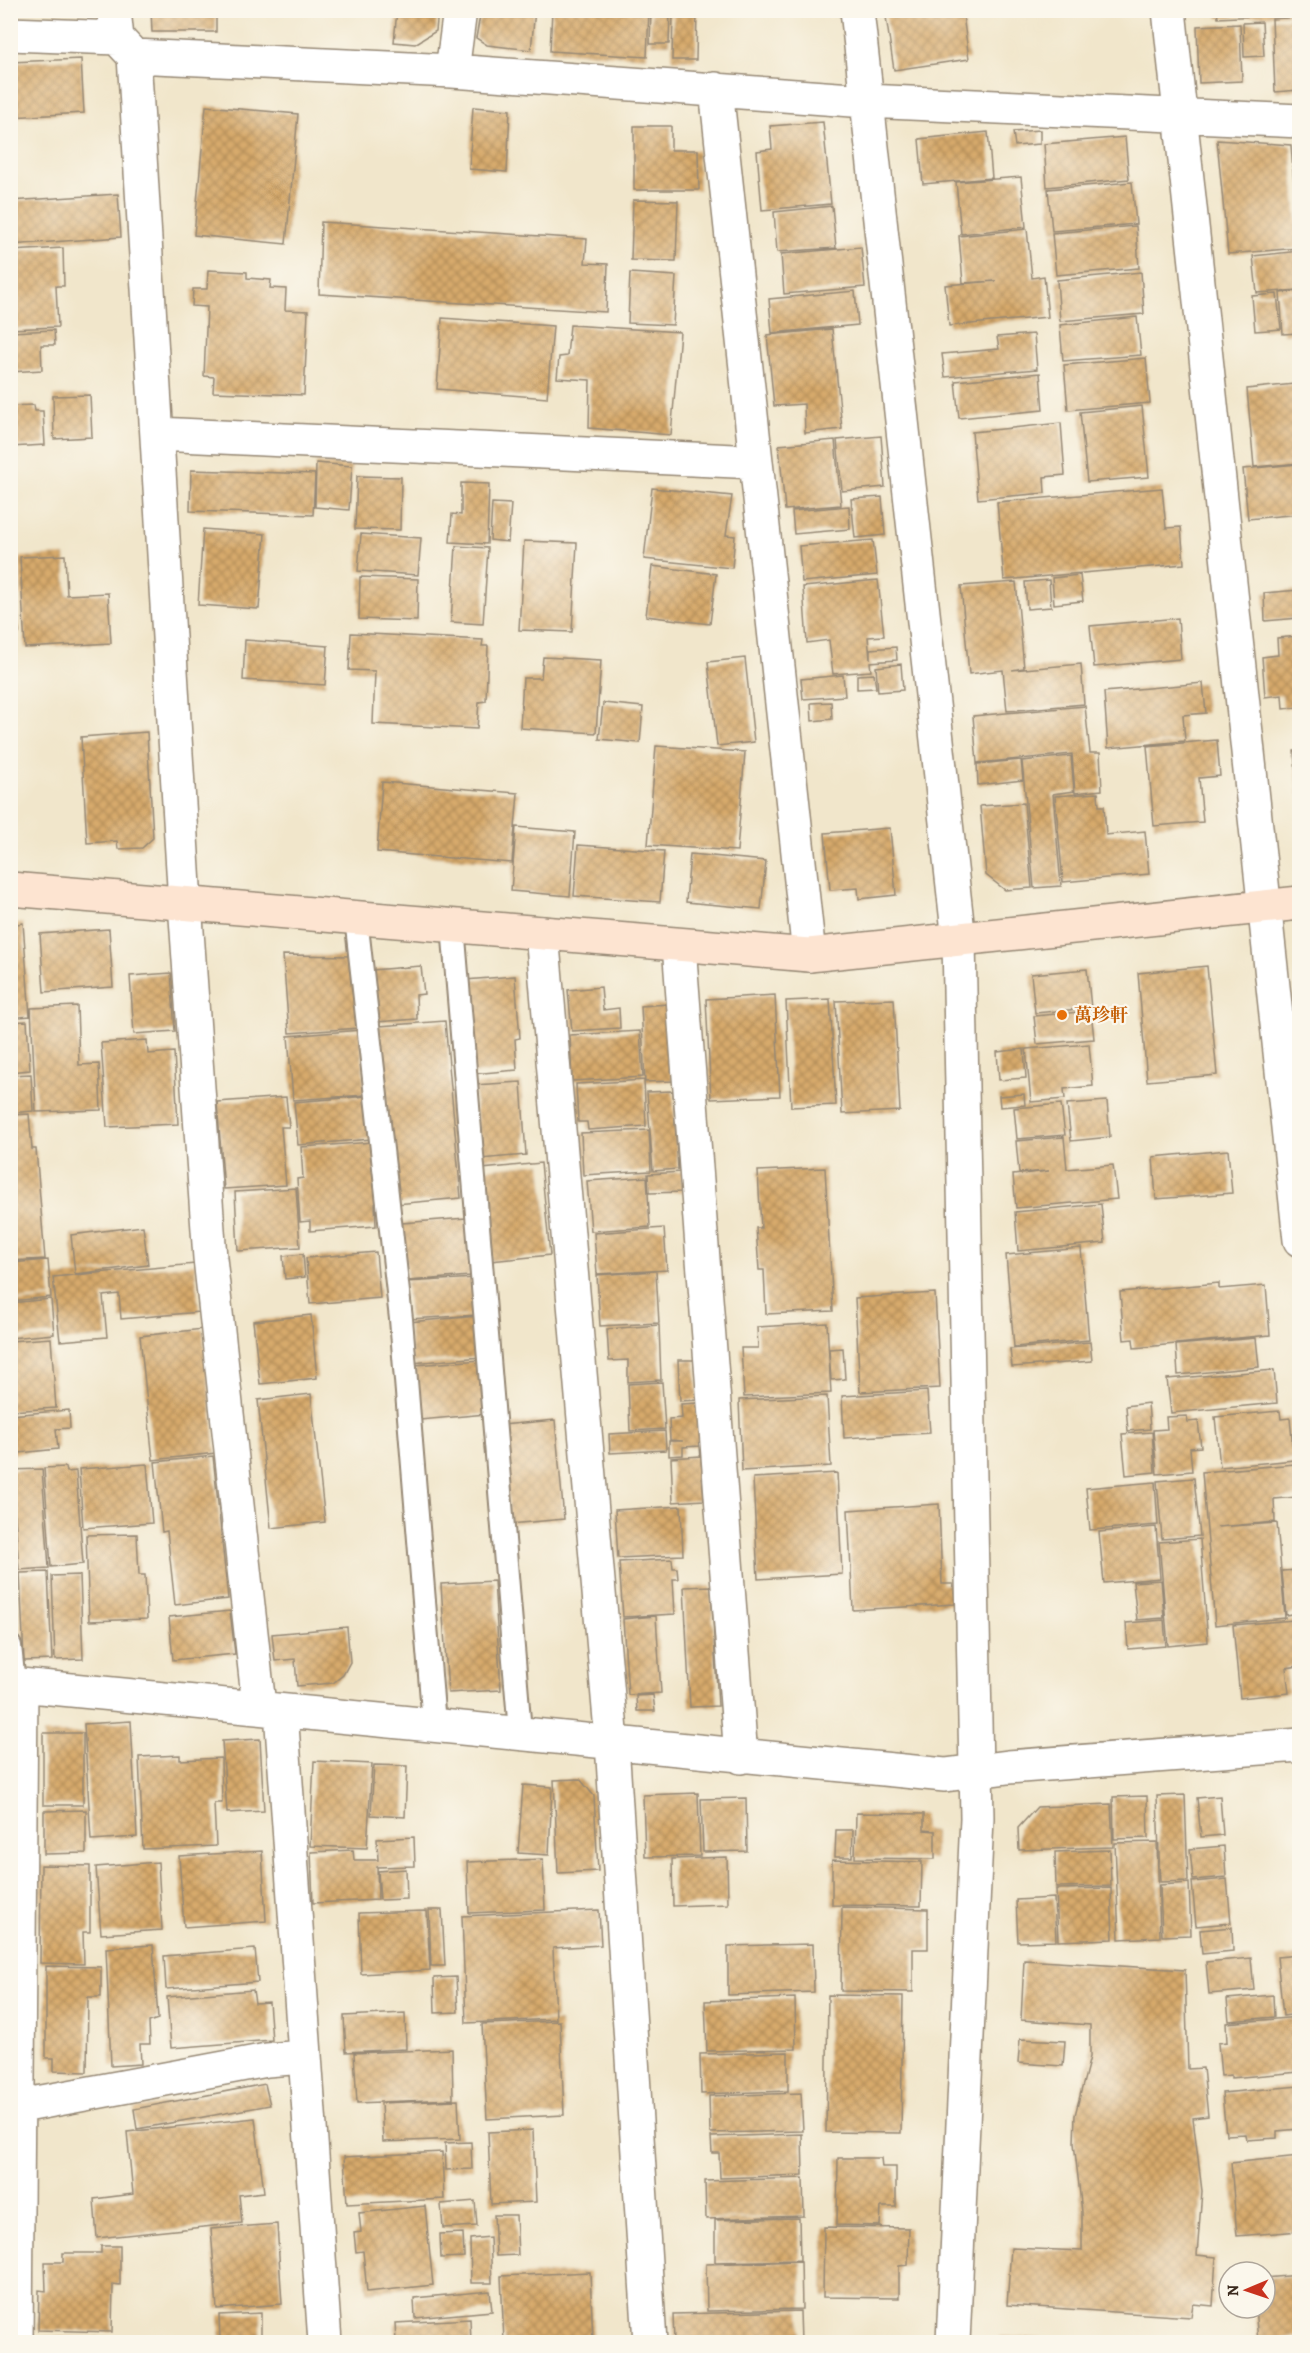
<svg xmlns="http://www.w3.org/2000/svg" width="1310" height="2353" font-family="Alegreya,'Noto Serif JP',serif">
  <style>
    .building { fill: url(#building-cross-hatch) }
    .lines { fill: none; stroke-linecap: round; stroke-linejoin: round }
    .lane-casing { stroke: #968874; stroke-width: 26 }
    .street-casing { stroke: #968874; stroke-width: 36 }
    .secondary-casing { stroke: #968874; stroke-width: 36 }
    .lane { stroke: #fff; stroke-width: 22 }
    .street { stroke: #fff; stroke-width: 33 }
    .secondary { stroke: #fde4d1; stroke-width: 33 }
    .food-dot { fill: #e8710a; stroke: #fbf7ec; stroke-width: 2 }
    .labels { text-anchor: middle; stroke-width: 4.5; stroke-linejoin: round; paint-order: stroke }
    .food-label { font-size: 18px; font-weight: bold; fill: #c56008; stroke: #fbf7ec; text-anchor: start }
  </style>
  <defs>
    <pattern id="building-cross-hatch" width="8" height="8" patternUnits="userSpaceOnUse" patternTransform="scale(1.5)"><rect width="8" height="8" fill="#d7aa6c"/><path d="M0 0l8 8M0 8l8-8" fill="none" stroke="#b08b58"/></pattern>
  </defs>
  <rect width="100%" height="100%" fill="#fbf7ec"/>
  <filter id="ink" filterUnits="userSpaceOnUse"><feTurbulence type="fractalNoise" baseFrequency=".0167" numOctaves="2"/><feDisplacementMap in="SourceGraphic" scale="12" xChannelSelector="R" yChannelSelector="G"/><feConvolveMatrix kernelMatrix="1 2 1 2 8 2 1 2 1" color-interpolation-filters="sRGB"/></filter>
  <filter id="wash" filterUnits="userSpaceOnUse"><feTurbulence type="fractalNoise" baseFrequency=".008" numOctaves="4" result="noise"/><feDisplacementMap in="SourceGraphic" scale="24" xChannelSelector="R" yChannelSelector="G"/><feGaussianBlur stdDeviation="1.35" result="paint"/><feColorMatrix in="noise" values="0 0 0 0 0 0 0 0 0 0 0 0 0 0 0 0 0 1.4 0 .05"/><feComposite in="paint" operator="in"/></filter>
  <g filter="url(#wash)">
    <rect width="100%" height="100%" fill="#f1e6cb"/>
    <g id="blocks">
      <path class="building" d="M151 10H216V32H152Z
        M397 10H438L436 31 415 44 394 42Z
        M481 10H535L531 50 487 45 476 38Z
        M552 10H649L647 57 550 51Z
        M651 10H670L669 44H650Z
        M673 10H697L696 60H672Z
        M885 10H985V12L963 15 969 59 894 70Z
        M1217 10H1299V14L1218 18Z
        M1299 17V90L1275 92 1272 19Z
        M1262 22 1264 56 1244 57 1243 23Z
        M1240 24 1242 81 1199 83 1197 26Z
        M81 59 84 113 10 117V62Z
        M206 106 298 114 286 244 194 235Z
        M473 107 510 110 507 172 469 169Z
        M823 122 831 204 762 210 757 151 772 149 770 126Z
        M634 126H671V150H698L699 190H634Z
        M1040 130V144L1015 146 1013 132Z
        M988 132 992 178 923 184 919 139Z
        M1125 137 1129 179 1047 187 1044 144Z
        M1217 140 1291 145 1299 248 1228 254Z
        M1021 177 1026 227 961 234 956 182Z
        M1132 182 1136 224 1052 231 1048 189Z
        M118 194 121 237 10 245V201Z
        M633 200 678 201 676 261 631 260Z
        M832 206 836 248 777 252 774 212Z
        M321 222 587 239 585 263 608 264 606 312 319 294Z
        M1136 226 1139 268 1056 275 1052 233Z
        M1027 229 1032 278 1044 276 1048 317 949 326 945 285 996 281 963 283 959 236Z
        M861 247 865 287 784 294 781 254Z
        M63 248 64 286H56L58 327 10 329V251Z
        M1299 251V290L1257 293 1253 256Z
        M208 270 247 272V278L271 280 270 288 286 289 285 310 308 311 304 395 213 392 214 377 204 376 207 307 192 306 193 289H207Z
        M1141 272 1144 314 1060 321 1057 280Z
        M630 273 676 276 673 325 628 323Z
        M855 291 858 325 772 333 769 299Z
        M1299 291V333L1283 334 1280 293Z
        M1277 294 1281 329 1255 331 1252 296Z
        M1137 317 1141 355 1063 361 1060 325Z
        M442 318 553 326 547 398 437 389Z
        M570 325 680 332 671 435 589 428 590 380 557 378 559 357 567 356Z
        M832 329 842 429 805 433 804 404 774 406 767 335Z
        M54 330 55 345H41L42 370 10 372V332Z
        M1034 334 1037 369 945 377 942 354 999 349 997 337Z
        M1146 358 1150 403 1068 410 1064 365Z
        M1040 373 1043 410 959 418 955 381Z
        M1294 384 1299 422V463L1254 467 1247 389Z
        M90 395 92 437 54 439 53 396Z
        M34 405 35 411H43L45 445 10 447V406Z
        M1142 406 1149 477 1087 482 1080 412Z
        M1061 423 1065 475 1044 477 1045 493 978 499 972 432Z
        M881 436 885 487 842 491 837 440Z
        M835 440 841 505 785 510 779 445Z
        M316 463 352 466 349 510 315 507Z
        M1299 464V514L1248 519 1243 469Z
        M191 470 315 474 313 515 190 511Z
        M357 476 401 477 400 530 355 529Z
        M461 483 489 484 487 544 450 542 452 514 461 515Z
        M652 488 732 496 726 535 735 536 732 568 644 559Z
        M1162 488 1166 528 1181 527 1184 564 1004 580 997 502Z
        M882 497 885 535 855 538 851 499Z
        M492 503 511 504 508 542 490 540Z
        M849 506 850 529 794 534 792 511Z
        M203 529 265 534 259 609 198 605Z
        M361 534 421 538 418 575 358 571Z
        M873 540 877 575 802 582 799 546Z
        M524 541 577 543 572 632 519 630Z
        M456 546 488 548 483 624 451 622Z
        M10 548 19 633H10Z
        M65 555 67 595 108 593 111 643 25 648 20 557Z
        M652 566 716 574 710 624 646 616Z
        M1080 575 1083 601 1054 604 1052 578Z
        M360 577 418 579 417 621 359 619Z
        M878 580 884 636 868 637 870 659V649L896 647 897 660 870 662 871 671 833 674 829 640 807 643 803 587Z
        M1049 580 1051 607 1027 609 1025 582Z
        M1016 582 1024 668 1012 670 1081 664 1084 704 1007 711 1003 670 969 674 961 586Z
        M1299 590V618L1265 621 1264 593Z
        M1178 618 1181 659 1094 667 1090 626Z
        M351 633 483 640 482 646H488L486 701 479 702 477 729 373 724 375 671 349 670Z
        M1299 636V707L1283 709 1282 695 1265 697 1262 657 1278 655 1277 638Z
        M245 640 328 646 325 685 243 680Z
        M543 657 601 660 596 733 520 728 523 678H541Z
        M745 658 754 742 717 746 708 662Z
        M901 664 903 690 878 692 876 667Z
        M874 674 876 688 857 689V675Z
        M843 675 845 696 803 699 801 679Z
        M1203 683 1206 713 1183 715 1185 741 1108 748 1104 692Z
        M831 702 832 719 812 721 811 703Z
        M603 703 643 707 640 743 599 739Z
        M1085 706 1090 753H1100L1102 790 1075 793 1072 754 977 763 973 716Z
        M147 732 153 838 142 848 118 849 117 841 87 843 81 737Z
        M1217 740 1220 776 1199 778 1203 822 1154 826 1147 746Z
        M656 746 745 752 737 851 648 845Z
        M1299 750V794L1298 795 1294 751Z
        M1071 756 1074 791 1053 794 1061 886 1034 888 1022 761Z
        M1021 760 1023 780 978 785 977 764Z
        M382 782 518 793 512 863 377 852Z
        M1098 793 1099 806H1104L1106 835 1145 831 1149 874 1063 882 1055 796Z
        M1024 803 1032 888 1005 890 986 875 980 806Z
        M516 827 575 832 570 896 511 891Z
        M890 828 896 895 859 899 858 888 830 890 825 833Z
        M578 845 664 851 660 902 574 896Z
        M690 854 766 861 761 909 686 902Z
        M23 923 30 1016 10 1018V925Z
        M109 929 113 987 44 992 40 934Z
        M283 955 354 956 360 1028 289 1033Z
        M421 966 424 994 416 995 417 1019 376 1022 372 970Z
        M1207 966 1217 1075 1147 1081 1138 973Z
        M1087 969 1091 1008 1035 1013 1031 974Z
        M171 973 175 1031 134 1034 130 976Z
        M515 976 520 1038 515 1039 517 1070 472 1074 465 980Z
        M601 987 603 1010 619 1008 620 1028 572 1031 568 990Z
        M775 995 780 1096 711 1099 706 999Z
        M830 999 836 1105 791 1107 786 1001Z
        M894 999 900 1111 842 1114 836 1001Z
        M668 1004 673 1081 645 1082 641 1006Z
        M77 1006 79 1065 99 1064 101 1110 36 1112 31 1008Z
        M1091 1011 1094 1039 1037 1044 1034 1016Z
        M27 1021 30 1070 10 1072V1022Z
        M445 1021 461 1198 396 1204 379 1026Z
        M361 1030 365 1095 293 1100 288 1036Z
        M640 1031 643 1077 572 1081 570 1035Z
        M147 1040 148 1054 174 1052 178 1124 107 1127 101 1043Z
        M1089 1044 1093 1086 1064 1089 1065 1099 1031 1102 1026 1049Z
        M1024 1049 1026 1078 999 1080 997 1052Z
        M31 1074 33 1111 10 1113V1075Z
        M644 1080 646 1126 588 1130 587 1122H578L576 1084Z
        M521 1082 526 1155 480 1159 474 1085Z
        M673 1091 678 1169 653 1171 647 1092Z
        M1024 1094 1025 1105 1000 1107 999 1096Z
        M369 1096 372 1139 298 1145 294 1102Z
        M286 1097 289 1127H281L286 1185 224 1189 217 1102Z
        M1107 1101 1110 1137 1071 1141 1067 1104Z
        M1061 1104 1065 1135 1017 1139 1014 1108Z
        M29 1114 32 1149H36L45 1259 10 1261V1115Z
        M649 1130 651 1171 583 1175 581 1133Z
        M1064 1137 1067 1169 1113 1165 1117 1199 1016 1208 1013 1175 1049 1171 1019 1173 1016 1141Z
        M374 1142 378 1204H375L376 1226 310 1231V1221L300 1222 297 1179 303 1178 301 1147Z
        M1228 1150 1232 1193 1156 1199 1153 1157Z
        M541 1163 550 1255 491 1261 482 1169Z
        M825 1168 833 1311 766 1314 764 1270H759L756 1228H761L758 1171Z
        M682 1172 683 1192 649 1193 648 1174Z
        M647 1177 650 1227 591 1231 587 1181Z
        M296 1188 300 1247 238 1251 235 1192Z
        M1101 1204 1105 1243 1018 1251 1015 1212Z
        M466 1218 470 1276 407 1281 402 1223Z
        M143 1226 148 1265 75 1274 71 1235Z
        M664 1228 667 1270 597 1274 594 1233Z
        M1081 1248 1089 1340 1014 1347 1006 1255Z
        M376 1252 380 1298 310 1304 306 1258Z
        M303 1254 305 1277 285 1279 283 1256Z
        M48 1260 51 1297 10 1301V1263Z
        M195 1264 199 1312 121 1319 119 1294 103 1296 107 1337 60 1341 53 1277Z
        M656 1271 659 1323 600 1326 597 1275Z
        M476 1278 479 1315 409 1319 406 1282Z
        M1219 1283V1289L1266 1285 1270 1335 1134 1348 1133 1339 1124 1340 1120 1292Z
        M935 1293 940 1388 860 1392 855 1298Z
        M51 1299 54 1334 10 1338V1303Z
        M311 1315 317 1378 260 1384 253 1321Z
        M479 1316 482 1357 412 1363 408 1322Z
        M827 1323 831 1393 744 1397 741 1348H758L757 1327Z
        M659 1325 661 1380 628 1382V1360L609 1361 607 1329Z
        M203 1329 216 1453 153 1460 140 1336Z
        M51 1338 56 1408 10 1411V1341Z
        M1256 1338 1259 1367 1178 1375 1176 1345Z
        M1090 1342 1092 1361 1012 1367 1010 1349Z
        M843 1348 845 1379 831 1380 829 1349Z
        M481 1360 486 1414 420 1420 415 1365Z
        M678 1360H695L698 1400 680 1401Z
        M1274 1370 1277 1403 1171 1413 1167 1379Z
        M662 1382 665 1429 630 1431 628 1384Z
        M927 1391 930 1433 844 1438 842 1396Z
        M311 1394 325 1522 271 1528 258 1400Z
        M827 1396 831 1466 742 1471 739 1400Z
        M698 1403 700 1446 683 1447V1455L669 1456V1441H683L670 1440 669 1419 682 1418 681 1404Z
        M1148 1403 1150 1429 1128 1431 1126 1406Z
        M69 1410 70 1428 56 1429 58 1449 10 1454V1415Z
        M1280 1411 1281 1419 1290 1418 1294 1460 1220 1467 1215 1417Z
        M1187 1416 1188 1422 1198 1421 1201 1447 1190 1448 1192 1471 1157 1474 1153 1430 1167 1429 1166 1417Z
        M555 1420 564 1519 510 1524 502 1425Z
        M665 1431 666 1450 610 1453 609 1434Z
        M1152 1432 1155 1472 1126 1475 1122 1434Z
        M213 1456 228 1599 175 1605 167 1531 162 1532 155 1462Z
        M701 1456 704 1500 673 1502 671 1458Z
        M147 1464 152 1523 83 1528 79 1469Z
        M1295 1464 1298 1497 1274 1499 1275 1522 1217 1527 1277 1523 1285 1618 1215 1625 1202 1472Z
        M66 1467 67 1472 76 1471 83 1564 51 1567 44 1468Z
        M42 1469 49 1568 19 1570 15 1515H12L10 1470Z
        M837 1473 842 1574 758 1579 753 1478Z
        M1194 1478 1200 1536 1162 1539 1157 1481Z
        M1155 1482 1158 1525 1090 1530 1086 1488Z
        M939 1504 942 1584H953L955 1604 853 1610 848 1510Z
        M681 1506 683 1555 618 1558 615 1510Z
        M1156 1527 1160 1578 1104 1583 1099 1532Z
        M137 1534 139 1575H145L147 1619 89 1621 86 1535Z
        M1200 1539 1208 1642 1168 1646 1159 1542Z
        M672 1559 673 1568H677L678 1579H673L675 1614 623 1617 619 1562Z
        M1299 1570V1613L1286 1615 1282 1571Z
        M48 1572 52 1660 24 1661 20 1573Z
        M80 1575 83 1659 55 1660 52 1576Z
        M1161 1580 1164 1618 1137 1620 1133 1582Z
        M494 1581 501 1690 448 1693 441 1584Z
        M711 1586 718 1706 690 1707 684 1587Z
        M230 1611 235 1654 173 1660 169 1617Z
        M656 1616 661 1693 628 1695 623 1619Z
        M1164 1620 1166 1646 1128 1649 1126 1623Z
        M1294 1620 1299 1666 1286 1668 1289 1693 1240 1698 1233 1625Z
        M347 1627 350 1662 343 1675 333 1683 297 1686 295 1659 275 1661 272 1634Z
        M653 1695 655 1711H637L636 1696Z
        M131 1721 137 1837 91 1840 84 1724Z
        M43 1733H83V1805H43Z
        M260 1739 264 1811 227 1813 222 1741Z
        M180 1755V1760L221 1758 222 1803H214L216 1846 143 1849 139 1757Z
        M314 1761 372 1764 367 1848 310 1846Z
        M374 1765 407 1766 405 1817 371 1815Z
        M580 1779 594 1796 598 1871 558 1873 554 1780Z
        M523 1785 552 1787 549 1855 518 1853Z
        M698 1793 700 1856 645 1857 643 1795Z
        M1185 1795 1188 1881 1160 1882 1157 1796Z
        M1147 1796 1148 1838 1114 1839 1113 1797Z
        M1220 1796 1223 1835 1201 1837 1197 1798Z
        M746 1798 747 1851 703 1852 701 1799Z
        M1111 1804 1113 1847 1019 1850 1018 1828 1037 1807Z
        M86 1810V1853L44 1854V1811Z
        M856 1813 924 1814V1830L935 1831V1859L855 1858Z
        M836 1830H853L852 1857H835Z
        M414 1837 415 1866 377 1867 378 1900 313 1903 311 1852 353 1850 354 1860H378L377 1839Z
        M1157 1842 1160 1937 1119 1939 1115 1843Z
        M1224 1846 1226 1877 1193 1880 1190 1849Z
        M1110 1850 1111 1886 1056 1887 1055 1852Z
        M262 1851 266 1921 184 1927 179 1856Z
        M727 1857 728 1904 673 1906 672 1859Z
        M543 1859 545 1910 469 1913 467 1862Z
        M832 1860 922 1862 921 1906 832 1905Z
        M158 1862 162 1930 101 1934 96 1867Z
        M41 1865 90 1866V1932H83L84 1964 40 1963Z
        M406 1869 407 1899 380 1900 378 1871Z
        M1227 1879 1231 1923 1196 1926 1192 1882Z
        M1189 1883 1191 1935 1162 1936 1160 1885Z
        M1111 1888 1113 1939 1058 1941 1056 1889Z
        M1054 1898 1056 1941 1018 1942 1016 1900Z
        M842 1907 928 1909V1949H913V1992L841 1991Z
        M429 1910H442L445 1966H431Z
        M599 1910 601 1945 553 1948 556 2019 466 2023 462 1916Z
        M427 1911 430 1970 361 1974 359 1913Z
        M1232 1927 1233 1951 1202 1954 1200 1930Z
        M813 1944 814 1992 728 1995V1946Z
        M153 1945 158 2019 149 2022 150 2044H140L141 2064 111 2066 106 1948Z
        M255 1949 258 1982 166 1989 164 1956Z
        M1299 1955V2014L1283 2016 1277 1957Z
        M1251 1958 1254 1990 1209 1994 1206 1962Z
        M1024 1960 1185 1970 1188 2069 1203 2068 1208 2116 1193 2118 1202 2191 1197 2255 1216 2257 1213 2306 1193 2304 1191 2317 1007 2305 1011 2248 1082 2251V2212L1074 2143 1075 2115 1090 2057V2025L1021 2020Z
        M46 1966 101 1967V1997H88L87 2072 54 2071V2058H46Z
        M456 1977 458 2012 435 2013 434 1978Z
        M253 1990 255 2003 269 2002 272 2040 171 2048 167 1997Z
        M828 1995 903 1996 901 2133 826 2132Z
        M1273 1995 1274 2017 1229 2021 1227 1999Z
        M795 1998 796 2049 707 2051 705 2001Z
        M405 2013 406 2049 346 2052 344 2016Z
        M1299 2017V2072L1231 2078V2075L1221 2076 1218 2043 1227 2042 1226 2023Z
        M560 2021 564 2115 487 2119 482 2024Z
        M1020 2039 1065 2041 1063 2066 1018 2063Z
        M452 2049 453 2099 357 2103 354 2053Z
        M788 2052V2091L701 2094 700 2054Z
        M265 2084 270 2105 137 2129 134 2109Z
        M1299 2086V2129L1277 2131V2138L1247 2140 1246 2134 1226 2135 1222 2093Z
        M801 2093 803 2131 710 2133 709 2096Z
        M458 2100 460 2139 383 2142 381 2103Z
        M255 2118 264 2192 239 2195 242 2223 97 2238 94 2199 133 2194 127 2132Z
        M533 2130 536 2202 491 2204 488 2132Z
        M802 2134 803 2175 720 2178 719 2153H712L711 2137Z
        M471 2142 472 2169 446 2170 445 2143Z
        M442 2152 444 2199 347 2204 344 2157Z
        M1299 2156V2231L1237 2236 1231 2163Z
        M838 2158H881L882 2167H896V2207H881L880 2226 837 2225Z
        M803 2178 804 2216 706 2219 705 2181Z
        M475 2201 477 2226 443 2228 441 2204Z
        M425 2206 433 2285 367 2292 363 2251 356 2252 354 2233 361 2232 359 2213Z
        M494 2215H516L518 2255 496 2256Z
        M799 2218 800 2260 715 2262V2220Z
        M277 2224 282 2304 217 2309 211 2229Z
        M824 2227 909 2228 908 2265 899 2266V2298L823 2297Z
        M463 2233 464 2257 441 2258 440 2234Z
        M490 2237 492 2283H471L470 2239Z
        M101 2246H120V2285L113 2284 112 2332 38 2330 39 2290 46 2291 45 2262H63V2253H101Z
        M801 2261 802 2309 707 2311 706 2264Z
        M590 2272 593 2342H504L501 2276Z
        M1299 2275V2337L1258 2341 1255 2308H1265V2278Z
        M490 2291 492 2311 415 2318 414 2298Z
        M800 2311 801 2342H674L673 2314Z
        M261 2313V2339L283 2338V2342H220L219 2315Z
        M470 2319 471 2342H396L395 2323Z
        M1000 2336 1061 2340 1060 2342H1000Z
        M45 2337 110 2338V2342H45Z"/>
    </g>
  </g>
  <g filter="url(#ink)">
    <use href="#blocks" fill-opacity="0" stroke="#968874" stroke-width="1.5"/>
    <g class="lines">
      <defs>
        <path id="lane" d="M356 918 401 1319 434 1724
          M453 926 520 1732
          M10 1646 14 1684"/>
        <path id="street" d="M114 10 117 38 134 56 185 903 210 1258 259 1706
          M857 10 959 941 977 1818 953 2342
          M1169 10 1300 1240
          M10 34 117 38
          M134 56 452 71 866 101 1300 121
          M452 71 460 10
          M716 89 809 955
          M158 434 756 462
          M542 933 612 1743 650 2342
          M679 945 741 1757
          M10 1684 945 1775 1008 1767 1300 1745
          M281 1711 325 2342
          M10 2108 267 2060 303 2057
          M16 2342 21 1685"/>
        <path id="secondary" d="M10 889 809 955 1300 903"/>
      </defs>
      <use href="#lane" class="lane-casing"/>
      <use href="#street" class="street-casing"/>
      <use href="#secondary" class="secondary-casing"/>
      <use href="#lane" class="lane"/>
      <use href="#street" class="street"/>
      <use href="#secondary" class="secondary"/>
    </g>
  </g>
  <circle class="food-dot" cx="1062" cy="1015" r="6"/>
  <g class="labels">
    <g class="food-label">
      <text x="1074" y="1021">萬珍軒</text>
    </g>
  </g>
  <rect width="1310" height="2353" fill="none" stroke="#fbf7ec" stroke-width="36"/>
  <g transform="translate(1247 2290) rotate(268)"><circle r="28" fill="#fbf7ec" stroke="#aea59a" stroke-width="1.5"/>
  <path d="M0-4.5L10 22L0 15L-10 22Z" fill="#c8321e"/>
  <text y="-9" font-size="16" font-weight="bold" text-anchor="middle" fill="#3b2a1e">N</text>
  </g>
</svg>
